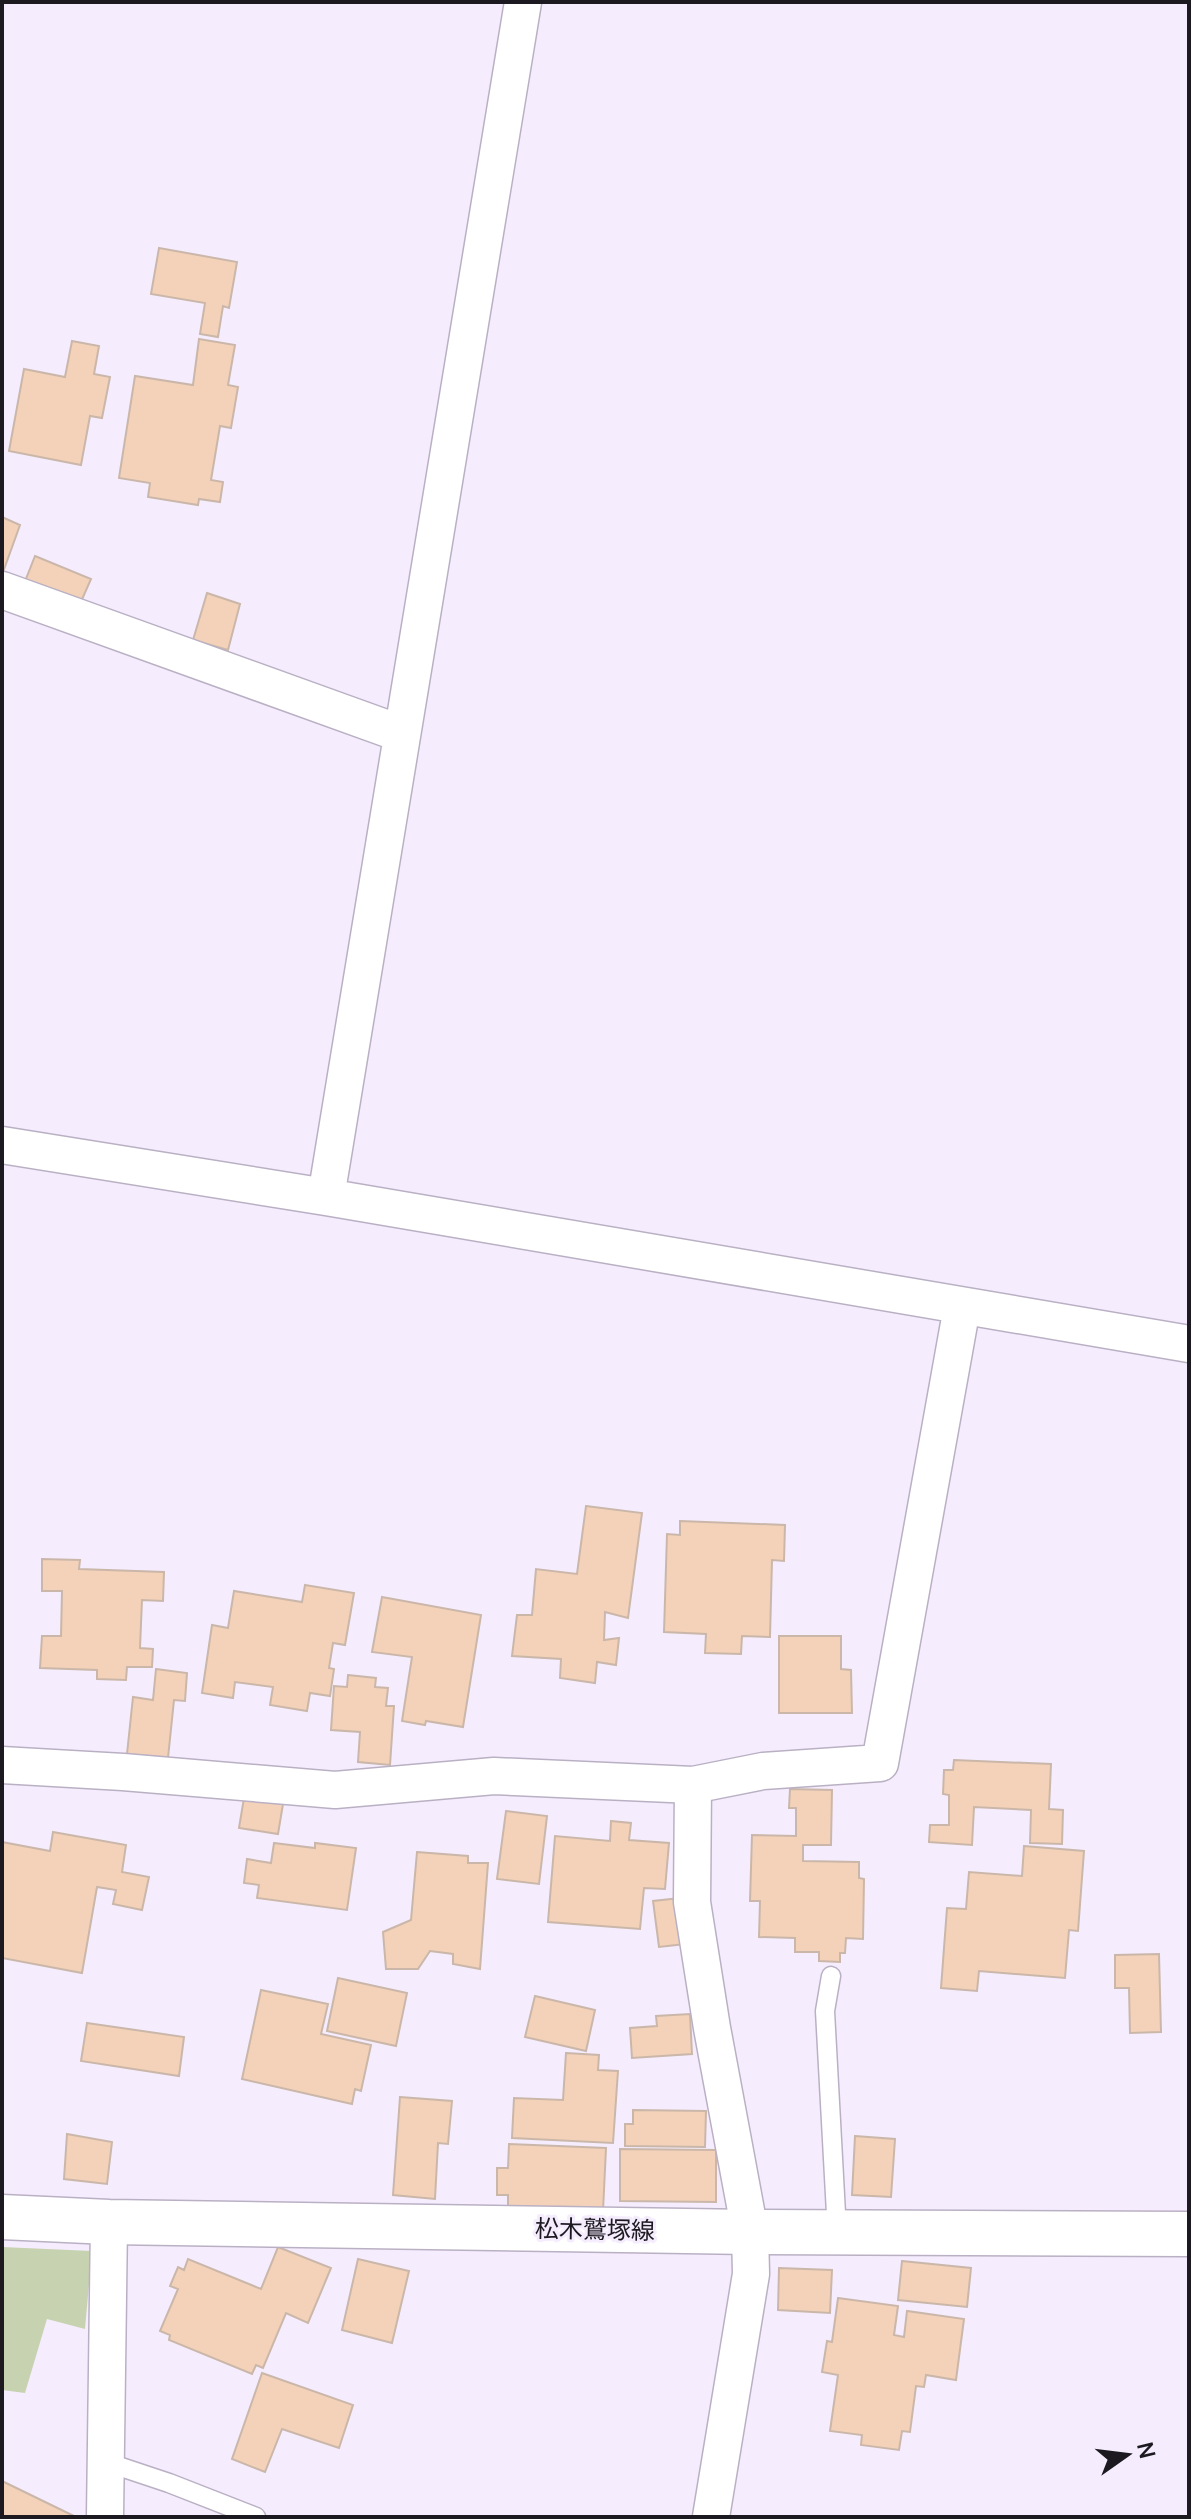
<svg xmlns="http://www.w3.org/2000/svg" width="1191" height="2519" font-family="Manrope,'Noto Sans JP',sans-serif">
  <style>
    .green { fill: #c7d2b0 }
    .building { fill: #f3d2b9; stroke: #cbb7a9; stroke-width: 2 }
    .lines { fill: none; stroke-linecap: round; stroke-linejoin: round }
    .lane-casing { stroke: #bab0c4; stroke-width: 21 }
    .street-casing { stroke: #bab0c4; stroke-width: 39 }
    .secondary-casing { stroke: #bab0c4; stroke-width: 47 }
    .lane { stroke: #fff; stroke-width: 18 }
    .street { stroke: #fff; stroke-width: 36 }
    .secondary { stroke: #fff; stroke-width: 44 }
    .labels { text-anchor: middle; stroke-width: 6; stroke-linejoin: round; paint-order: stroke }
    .street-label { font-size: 24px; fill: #1c1920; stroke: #f5edfe }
  </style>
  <rect width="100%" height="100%" fill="#f5edfe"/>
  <path class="green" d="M2 2247 92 2251 85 2329 47 2319 25 2393 2 2390Z"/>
  <path class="building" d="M159 248 237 262 229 308 223 306 218 337 200 334 205 303 151 294Z
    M199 339 235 345 228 385 238 387 231 428 220 426 211 480 223 482 220 502 199 499 198 505 148 497 150 483 119 478 135 376 193 385Z
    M72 341 99 346 94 374 110 377 102 418 90 416 81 465 9 451 24 369 65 377Z
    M2 517 20 525 2 575Z
    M35 556 91 579 80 604 24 584Z
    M207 593 240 604 228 650 193 640Z
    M586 1506 642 1513 628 1618 605 1612 604 1640 619 1638 616 1665 597 1662 595 1683 560 1678 561 1659 512 1656 517 1615H532L536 1569 577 1574Z
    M680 1521 785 1525 784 1561 772 1560 770 1637 742 1636 741 1654 705 1653 706 1634 664 1632 667 1534 680 1535Z
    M42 1559 80 1560 79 1569 164 1572 163 1601 142 1600 140 1648 153 1649 152 1667H127L126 1680 97 1679V1670L40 1668 42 1636H61L62 1591H42Z
    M305 1585 354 1593 345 1645 333 1643 329 1668 334 1669 330 1696 310 1693 307 1711 270 1705 273 1687 235 1682 233 1698 202 1693 212 1625 228 1628 234 1591 302 1602Z
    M382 1597 481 1615 463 1727 426 1721 425 1725 402 1721 412 1657 372 1652Z
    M779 1636H841V1669L851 1670 852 1713H779Z
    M156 1669 187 1673 185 1701 174 1700 168 1758 127 1754 133 1697 153 1700Z
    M348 1675 376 1678 375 1687 388 1688 386 1706H394L390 1765 358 1762 360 1732 331 1730 334 1686 347 1687Z
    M954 1760 1051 1764 1049 1809 1063 1810 1062 1844 1030 1843 1031 1810 974 1807 972 1845 929 1842 930 1825H949V1795L943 1794 944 1770H953Z
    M790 1789 832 1790 831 1845H803V1861L859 1862V1878L864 1879 863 1939 846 1938 845 1953H840V1962L819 1961V1952H795V1938L759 1937 760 1901H750L752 1835 796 1836V1808H789Z
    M244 1798 283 1804 278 1834 239 1828Z
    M506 1811 547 1816 539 1884 497 1879Z
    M611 1821 631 1823 629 1840 669 1843 665 1889 644 1888 640 1929 548 1922 555 1836 610 1841Z
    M53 1832 126 1845 122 1872 149 1877 142 1910 113 1904 116 1890 97 1887 82 1973 2 1958V1842L50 1851Z
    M274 1843 315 1848V1843L356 1848 347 1910 257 1898 259 1885 244 1883 247 1859 271 1863Z
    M1024 1846 1084 1851 1078 1931 1069 1930 1065 1978 979 1971 977 1991 941 1988 947 1908 966 1909 969 1872 1022 1876Z
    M417 1852 468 1856V1863H488L480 1969 453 1964V1954L430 1951 418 1969H386L383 1932 411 1920Z
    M680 1898 685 1944 659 1947 653 1901Z
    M1159 1954 1161 2032 1130 2033 1129 1988H1115V1955Z
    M338 1978 407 1993 396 2046 327 2031Z
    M261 1990 328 2004 321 2034 371 2045 361 2091 355 2089 352 2104 242 2079Z
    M535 1996 595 2010 586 2051 525 2037Z
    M690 2014 692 2054 632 2058 630 2028 657 2026 656 2016Z
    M87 2023 184 2037 179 2076 81 2061Z
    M566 2053 599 2055 598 2070 618 2071 613 2143 512 2138 514 2098 563 2100Z
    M400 2097 452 2101 448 2144 438 2143 435 2199 393 2195Z
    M633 2110 706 2111 705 2147 625 2146V2124H633Z
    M67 2134 112 2142 107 2184 64 2179Z
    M855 2136 895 2139 891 2197 852 2195Z
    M509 2144 606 2148 603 2211 508 2206V2195H497V2168H508Z
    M620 2149 716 2150V2202L620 2201Z
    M278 2247 331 2268 308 2323 286 2313 263 2368 256 2365 252 2374 169 2340 170 2335 160 2331 178 2289 170 2286 178 2267 184 2270 188 2259 261 2289Z
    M358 2259 409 2271 392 2343 342 2330Z
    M902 2261 971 2268 967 2307 898 2300Z
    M779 2268 832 2270 830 2313 778 2310Z
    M838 2298 898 2306 894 2335 904 2337 907 2311 964 2319 956 2380 926 2375 924 2387 916 2386 910 2432 902 2431 899 2450 861 2445 862 2435 830 2431 838 2375 822 2372 827 2341 832 2342Z
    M262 2373 353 2405 339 2448 282 2429 265 2472 232 2459Z
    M2 2481 76 2517H2Z"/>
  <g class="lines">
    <defs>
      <path id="lane" d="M831 1976 825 2011 837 2232
        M106 2462 169 2483 256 2517"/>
      <path id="street" d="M2 590 402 734
        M2 1145 326 1197 1189 1344
        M326 1197 523 2
        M2 1765 123 1772 335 1790 494 1776 693 1785 692 1902 712 2028 750 2232 751 2274 711 2517
        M693 1785 763 1771 880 1763 962 1307
        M105 2517 109 2222"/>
      <path id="secondary" d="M2 2217 109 2222 750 2232 1189 2234"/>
    </defs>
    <use href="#lane" class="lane-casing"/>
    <use href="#street" class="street-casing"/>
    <use href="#secondary" class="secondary-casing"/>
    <use href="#lane" class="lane"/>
    <use href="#street" class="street"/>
    <use href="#secondary" class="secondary"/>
  </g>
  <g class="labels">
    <g class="street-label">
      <text transform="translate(595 2230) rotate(1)" y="8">松木鷲塚線</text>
    </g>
  </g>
  <rect width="1191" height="2519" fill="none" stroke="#1c1920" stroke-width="8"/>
  <g transform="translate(1127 2455) rotate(76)" stroke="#f5edfe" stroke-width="6" paint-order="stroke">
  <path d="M0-6L14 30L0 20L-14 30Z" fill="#1c1920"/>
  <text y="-12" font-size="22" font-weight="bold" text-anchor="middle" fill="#1c1920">N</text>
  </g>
</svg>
